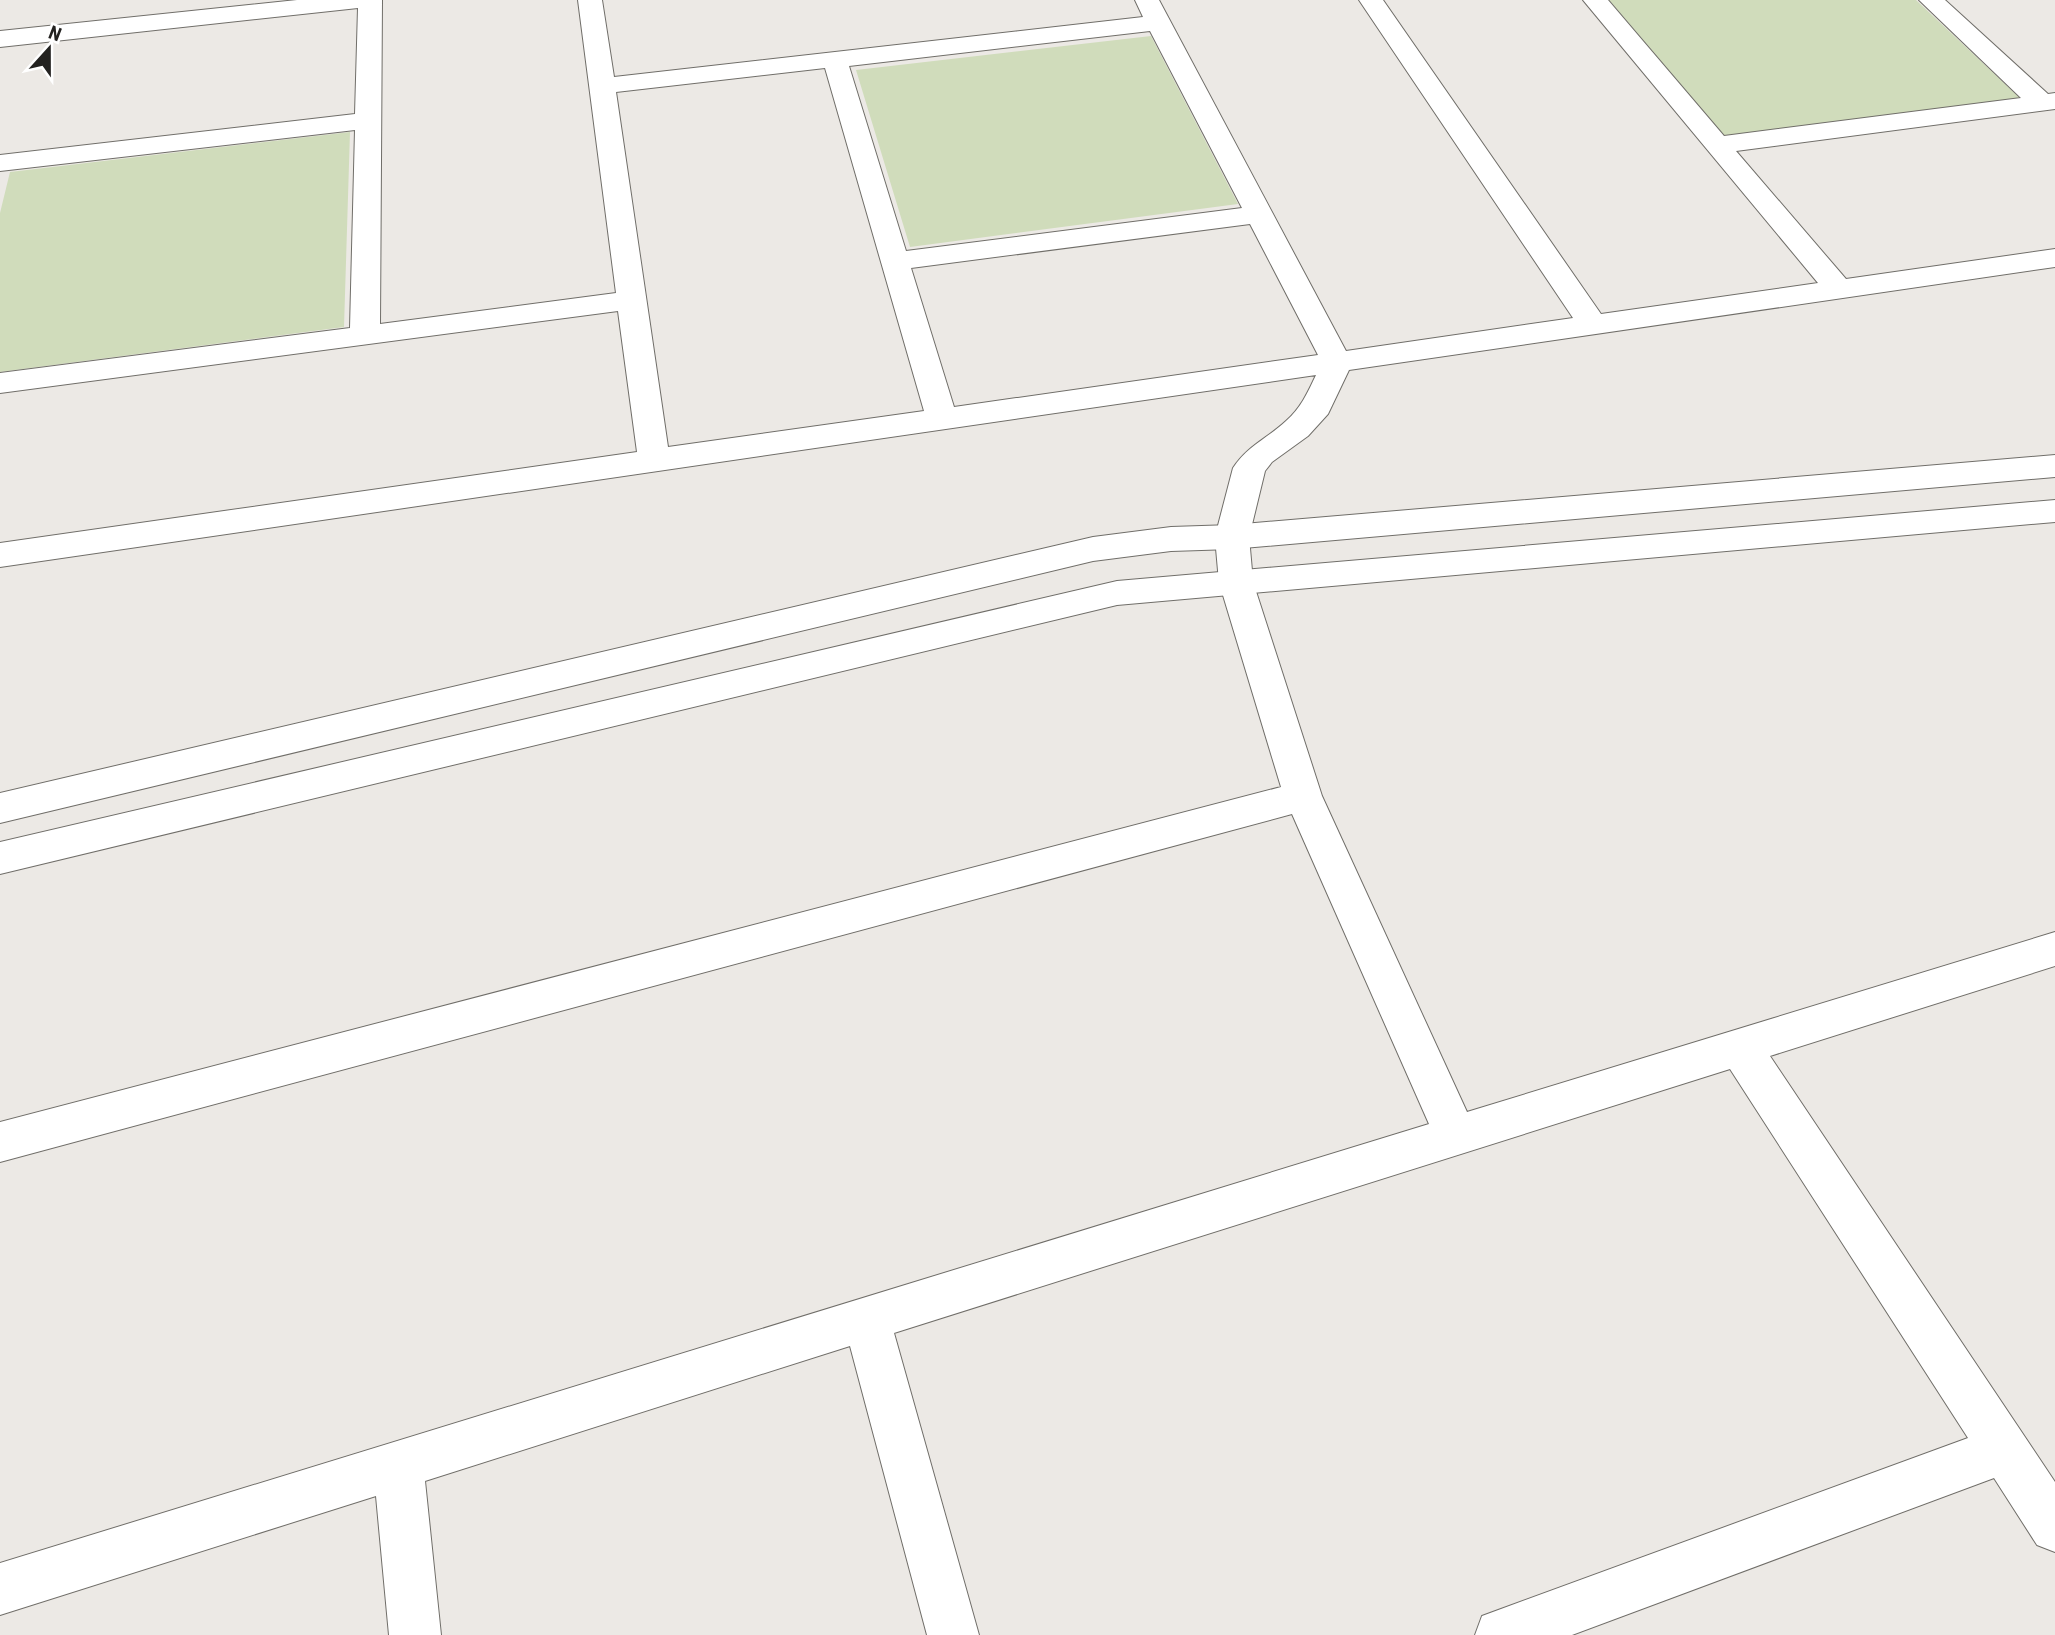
<svg xmlns="http://www.w3.org/2000/svg" width="2055" height="1635" font-family="'Roboto Condensed',sans-serif">
  <style>
    .green { fill: #d0dcbb }
    .lines { fill: none; stroke-linecap: round; stroke-linejoin: round }
    .street-casing { stroke: #706e69; stroke-width: 2 }
    .secondary-casing { stroke: #706e69; stroke-width: 2 }
    .street { fill: #fff; fill-rule: evenodd }
    .secondary { fill: #fff; fill-rule: evenodd }
  </style>
  <rect width="100%" height="100%" fill="#ece9e5"/>
  <path class="green" d="M1609 0H1916L2021 99 1725 137Z
    M1151 36 1238 204 910 247 856 70Z
    M350 132 344 327 0 372V213L10 172Z"/>
  <g class="lines">
    <defs>
      <path id="street" d="M297 0H382L380 324 616 293 578 0H602L614 77 1143 17 1135 0H1159L1346 351 1573 318 1359 0H1383L1601 314 1818 283 1583 0H1608L1724 136 2021 98 1919 0H1945L2048 94 2055 93V109L1736 151 1846 279 2055 249V267L1349 370 1328 414 1308 436 1272 462 1265 471 1249 537 1253 582 1322 796 1467 1112 2055 932V966L1770 1056 2055 1482V1552L2037 1545 1994 1478 1572 1635H1475L1482 1616 1501 1609 1968 1438 1730 1069 894 1333 979 1635H927L850 1346 425 1481 441 1635H389L376 1496 0 1615V1563L1429 1124 1292 814 0 1162V1122L1281 787 1219 582 1215 537 1233 468C1247 446 1268 438 1286 421 1301 408 1308 392 1316 375L0 567V543L637 452 618 311 0 393V373L350 328 355 130 0 171V155L355 114 358 8 0 47V31ZM1150 31 1242 208 906 251 849 66ZM825 68 924 411 668 447 616 92ZM1250 224 1318 355 954 407 911 268Z"/>
      <path id="secondary" d="M2055 455V477L1232 549 1171 551 1093 561 0 823V793L1093 537 1171 527 1232 525Z
        M2055 500V522L1117 605 0 874V842L1117 581Z"/>
    </defs>
    <use href="#street" class="street-casing"/>
    <use href="#secondary" class="secondary-casing"/>
    <use href="#street" class="street"/>
    <use href="#secondary" class="secondary"/>
  </g>
  <g transform="translate(49 49) rotate(21)" stroke="#ffffff" stroke-width="5" paint-order="stroke">
  <path d="M0-5L12 26L0 18L-12 26Z" fill="#232220"/>
  <text y="-10" font-size="19" font-weight="bold" text-anchor="middle" fill="#232220">N</text>
  </g>
</svg>
